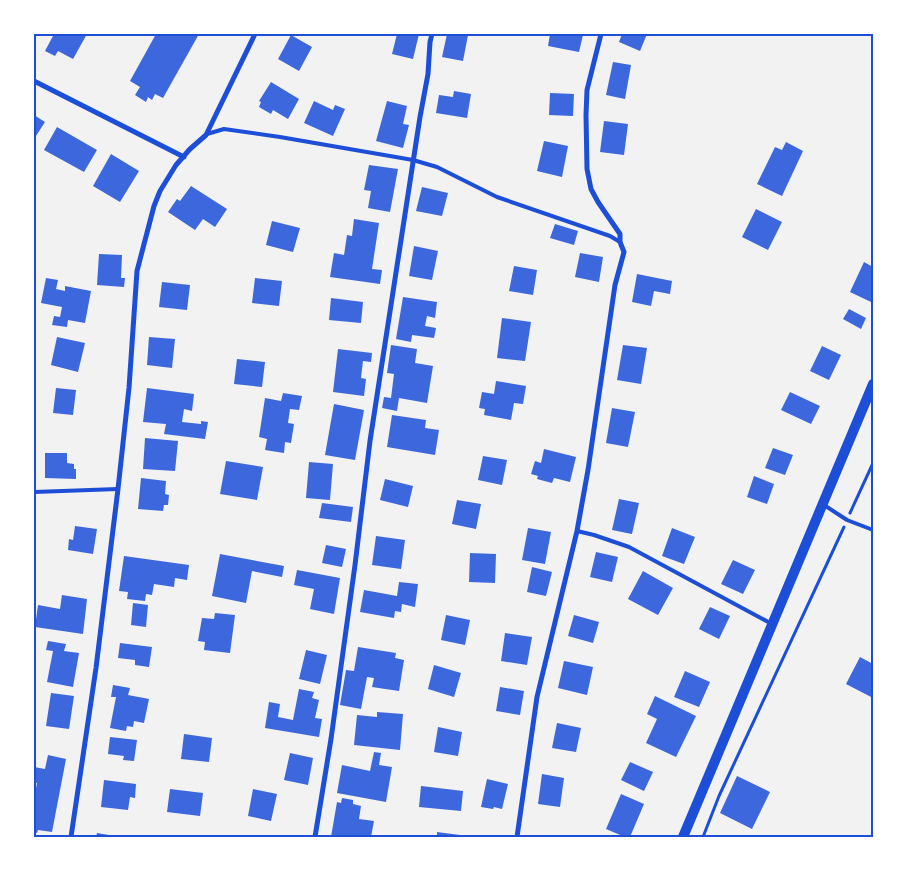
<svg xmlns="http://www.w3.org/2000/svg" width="907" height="871" font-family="'PT Sans Narrow',sans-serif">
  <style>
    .building { fill: #3d67dc }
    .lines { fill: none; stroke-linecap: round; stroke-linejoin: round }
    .path { stroke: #1d4ed8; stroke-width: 3 }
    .service { stroke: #1d4ed8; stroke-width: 4 }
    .minor { stroke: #1d4ed8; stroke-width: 5 }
    .secondary { stroke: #1d4ed8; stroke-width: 10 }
    .neatline { fill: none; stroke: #1d4ed8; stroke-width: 2 }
  </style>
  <rect width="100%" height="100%" fill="#f2f2f2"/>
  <path class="building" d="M54 34H87L73 59 58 51 55 56 45 51Z
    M156 34H199L163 98 155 94 152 100 148 97 146 102 135 95 140 87 130 81Z
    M397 34H419L413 59 392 54Z
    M447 34 468 35 463 61 442 57Z
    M550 34 583 35 579 52 548 46Z
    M622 34H647L640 51 619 42Z
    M291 35 312 47 299 71 278 59Z
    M613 62 631 65 625 99 606 95Z
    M271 82 299 99 288 119 273 110 271 114 259 107 261 102 259 101Z
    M454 91 471 94 467 118 436 113 439 95 453 97Z
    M550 93 574 94 573 116 549 115Z
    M314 101 333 110 335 105 345 109 333 136 304 123Z
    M387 101 407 106 403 124 409 125 403 148 376 141Z
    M34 115 45 122 34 139Z
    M604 121 628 124 624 155 600 152Z
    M57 127 97 150 84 172 44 150Z
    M544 141 568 146 562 177 537 171Z
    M786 142 803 151 782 196 757 184 775 147 782 150Z
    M111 154 139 171 120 202 93 186Z
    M369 165 398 169 390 212 368 208 371 191 364 190Z
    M191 186 227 209 215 227 203 219 195 230 168 212 177 199 180 201Z
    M422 187 448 193 442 216 416 211Z
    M756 209 782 222 768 250 742 237Z
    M354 219 379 223 372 269 382 270 380 284 330 277 334 253 344 255 347 235 352 236Z
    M272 221 300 228 293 252 266 245Z
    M555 224 578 231 574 245 550 238Z
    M414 246 438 251 432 280 409 276Z
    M580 253 603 257 599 282 575 277Z
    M99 254 122 255 121 278H125L124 287 97 285Z
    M864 262 873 267V298L871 302 850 292Z
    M514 266 537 270 533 295 509 291Z
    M637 274 672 281 670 294 654 291 651 306 632 302Z
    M46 278 58 280 56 289 65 291V286L91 291 85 323 68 320 67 327 52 325 54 316 60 317 62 307 41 303Z
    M255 278 282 281 279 306 252 303Z
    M162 282 190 285 187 310 159 307Z
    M403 297 437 302 435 318 427 316 425 326 436 328 434 338 412 335 411 342 396 339Z
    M331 298 363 302 361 323 329 320Z
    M849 309 866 318 861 329 843 319Z
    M502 318 531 322 525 361 497 358Z
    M57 337 85 343 78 372 51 365Z
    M149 337 175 339 172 368 147 365Z
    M391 345 417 349 415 363 433 366 427 403 399 398 397 411 382 408 384 397 391 398 394 374 387 373Z
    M623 345 647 348 641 384 617 380Z
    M822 346 841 355 829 380 810 371Z
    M338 349 372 353 371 362 363 361 361 378 366 379 364 396 333 392Z
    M237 359 265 362 262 387 234 384Z
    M496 381 526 386 523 404 514 403 511 420 484 415 485 409 479 408 482 392 494 394Z
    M56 388 76 390 73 415 53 413Z
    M147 388 194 394 192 411 184 409 182 422 201 424V421L208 422 205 439 164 434 166 424 143 422Z
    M790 392 820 406 811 424 781 410Z
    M283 393 302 396 299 410 290 409 288 423 294 424 291 443 285 442 284 453 265 450 267 439 259 437 265 398 281 401Z
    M334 404 364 410 355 460 325 455Z
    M612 408 635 412 628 447 606 443Z
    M392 415 426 420 425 428 439 430 435 455 387 447Z
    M145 438 178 441 175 471 143 469Z
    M773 448 793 455 785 475 765 468Z
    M544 449 576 457 570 482 554 478 552 483 537 479 538 476 531 474 535 461 541 463Z
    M45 453H67V463L74 464V469H76V479L45 478Z
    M483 456 507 460 502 485 478 480Z
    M226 461 263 467 257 500 220 494Z
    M309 462 333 464 330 500 306 498Z
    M754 476 774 484 767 504 747 497Z
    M141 478 166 481 165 494 169 495 168 505H164L163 511 138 509Z
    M385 479 413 486 408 507 380 500Z
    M619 499 639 503 632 534 612 530Z
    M457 500 481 504 476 529 452 524Z
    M322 503 353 507 351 522 319 518Z
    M75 526 97 529 93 554 68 550 69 539 73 540Z
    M528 528 551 532 545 564 522 560Z
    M672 528 695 537 684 564 662 556Z
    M376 536 405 540 401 569 372 565Z
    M326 545 346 549 342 567 322 563Z
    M596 552 618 557 612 582 590 577Z
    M470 553 496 554 495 583 469 582Z
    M220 554 284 566 282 577 252 571 246 603 212 596Z
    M124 556 189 565 187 580 175 578 174 587 154 584 152 595 146 594 145 601 127 599 128 592 119 591Z
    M733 560 755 570 743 594 721 584Z
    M532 567 552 572 546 596 527 592Z
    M297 570 340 578 334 614 310 609 314 589 294 585Z
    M643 571 673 588 658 615 628 599Z
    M399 582 418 584 415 607 402 604 401 612 395 611 394 618 360 612 364 590 397 596Z
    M62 595 87 599 83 634 35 627 38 605 60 609Z
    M133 603 148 605 146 627 131 625Z
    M710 607 730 616 719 639 699 629Z
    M215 613 235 615 230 653 204 650 205 642 198 641 202 618 214 619Z
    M446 615 470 620 465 645 441 640Z
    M574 615 599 622 593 643 568 636Z
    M505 633 532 637 527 665 501 661Z
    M48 641 66 644 64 651 79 653 73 687 47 682 53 651 46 650Z
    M120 643 152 647 149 667 135 665V660L118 658Z
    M358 647 396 653 395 658 404 660 399 691 372 687 374 678 367 677 361 709 340 705 346 670 354 671Z
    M306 650 327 655 320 684 299 679Z
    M860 657 873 664V698L846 684Z
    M564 661 593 667 587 695 558 688Z
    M434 665 461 673 454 697 428 689Z
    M685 671 710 682 699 707 674 697Z
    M113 685 130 688 128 695 149 699 144 723 134 721 133 727 127 726 126 731 110 728 116 697H111Z
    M500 687 524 691 520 715 496 711Z
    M299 689 314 692 312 698 319 700 315 718 322 719 319 737 265 728 269 702 280 704 278 717 293 720Z
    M51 693 74 696 69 729 46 726Z
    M655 696 696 716 676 757 646 743 657 719 647 714Z
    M377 712 403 714 400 750 354 745 357 715 377 717Z
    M557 723 581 728 576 752 552 748Z
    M438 727 462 732 458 756 434 752Z
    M184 734 212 738 209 762 181 759Z
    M110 737 137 740 134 761 123 760 124 756 108 754Z
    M374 752 381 753 379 765 392 767 386 802 337 793 342 765 370 771Z
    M290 753 313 758 308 785 284 780Z
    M48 755 66 759 52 832 38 830 37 833 34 832V799L37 783 34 782V767L45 769Z
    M630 762 653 772 644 791 621 780Z
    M542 774 564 778 560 807 538 804Z
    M737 776 770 792 752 829 720 813Z
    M487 779 508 784 502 809 494 807 493 809 481 807Z
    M104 780 136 784 135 798 130 797 128 810 101 807Z
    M421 786 463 791 461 811 419 807Z
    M170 789 203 793 200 816 167 812Z
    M253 789 277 794 271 821 248 816Z
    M621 794 644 804 630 837H625L606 829Z
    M342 798 353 800V804L361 806 359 819 374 821 371 837H331L337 802 341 803Z
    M437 832 460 835V837H437Z
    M97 833 115 836V837H96Z"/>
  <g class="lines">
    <path class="path" d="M850 513 873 463
      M703 837 719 796 844 527"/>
    <path class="service" d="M207 134 224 129 280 137 413 160 437 167 497 197 610 236 620 242
      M34 492 118 489
      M824 505 847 520 873 530
      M577 531 594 535 629 547 772 624"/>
    <path class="minor" d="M34 81 184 157
      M71 837 96 668 118 489 129 388 137 271 154 206 160 191 176 165 190 149 206 135 255 34
      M315 837 331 739 355 565 370 441 420 117 428 74 430 42 432 34
      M517 837 537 697 577 531 588 470 615 285 624 252 620 242V234L598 202 591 189 587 169 586 115 587 90 601 34"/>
    <path class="secondary" d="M683 837 873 384"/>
  </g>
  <rect width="907" height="871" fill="none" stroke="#ffffff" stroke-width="70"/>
  <rect x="35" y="35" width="837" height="801" class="neatline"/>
</svg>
